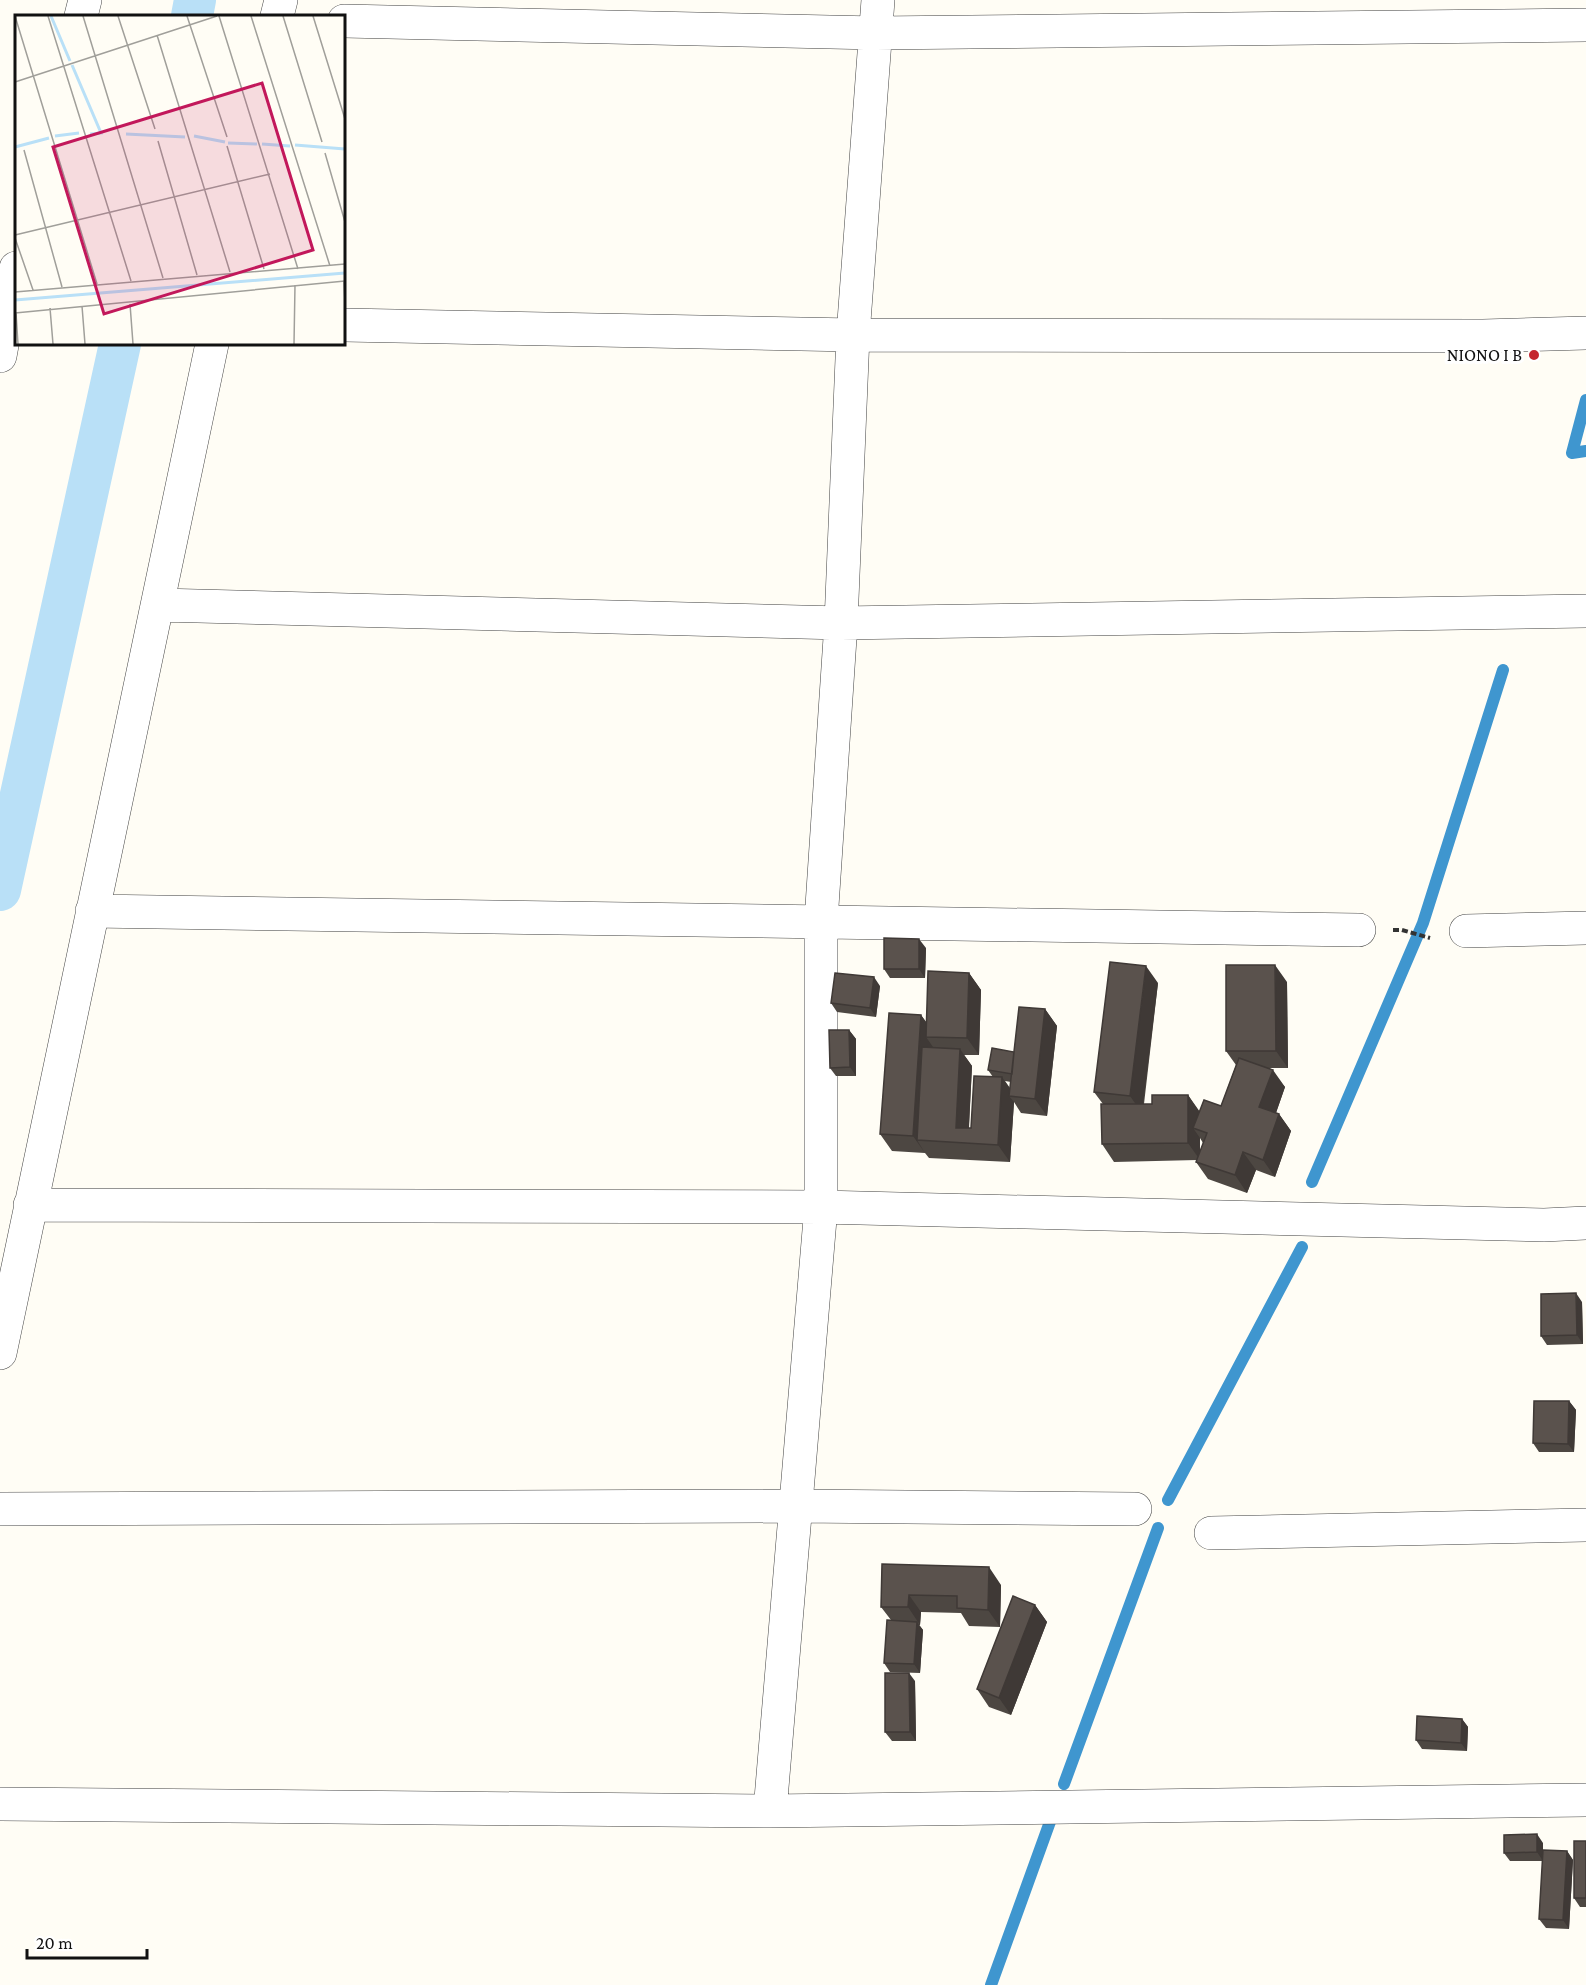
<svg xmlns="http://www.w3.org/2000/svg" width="1586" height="1985" font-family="'Crimson Pro',serif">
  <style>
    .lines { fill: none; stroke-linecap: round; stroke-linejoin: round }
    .stream { stroke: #3f96cf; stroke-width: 12 }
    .canal { stroke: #b9e0f7; stroke-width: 42 }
    .street-casing { stroke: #444; stroke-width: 34 }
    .path { stroke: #333; stroke-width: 4; stroke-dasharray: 6 3; stroke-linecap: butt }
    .street { stroke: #fff; stroke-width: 33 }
    .wall { fill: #4d4742; fill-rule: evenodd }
    .shaded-wall { fill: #3f3936 }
    .building { fill: #5a524d; stroke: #3f3936; stroke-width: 1.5 }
    .poi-dot { fill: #c4262e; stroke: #fff; stroke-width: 2 }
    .labels { text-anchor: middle; stroke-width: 6; stroke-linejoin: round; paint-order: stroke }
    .poi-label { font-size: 18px; fill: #111; stroke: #fff; text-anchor: end }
    .inset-river { fill: none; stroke: #b9e0f7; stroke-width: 3 }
    .inset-road { fill: none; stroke: #a09f9a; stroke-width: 1.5 }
    .view { fill: #c2185b; fill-opacity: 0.15; stroke: #c2185b; stroke-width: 3 }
    .inset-edge { fill: none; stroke: #111; stroke-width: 3 }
  </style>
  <rect width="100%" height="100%" fill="#fffdf5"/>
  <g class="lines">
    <path class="stream" d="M1586 400 1572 453 1586 451
      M1312 1182 1423 923 1503 670
      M1168 1500 1302 1247
      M1064 1784 1158 1528
      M991 1985 1051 1819"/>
    <path class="canal" d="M192 16 195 0
      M0 890 120 344"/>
    <defs>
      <path id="street" d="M81 16 85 0
        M277 16 281 0
        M344 21 876 33 1586 25
        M344 325 853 335 1483 336 1586 333
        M0 356 16 268
        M159 605 841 623 1586 611
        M92 911 1359 930
        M1466 931 1586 928
        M30 1205 821 1207 1544 1225 1586 1223
        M0 1353 212 344
        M0 1509 796 1506 1135 1509
        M1211 1533 1586 1525
        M0 1804 770 1811 1586 1800
        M770 1811 821 1207V921L841 623 853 335 878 0"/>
    </defs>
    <use href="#street" class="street-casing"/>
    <path class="path" d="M1393 930H1402L1430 938"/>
    <use href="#street" class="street"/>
  </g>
  <path class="wall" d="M926 948 925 978H890L884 969Z
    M969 973 981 990 979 1055H964L972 1066 969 1128H971L993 1077 988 1070 1014 1052 1045 1009 1057 1026 1047 1116 1021 1113 1014 1102 1010 1162 929 1158 925 1153 892 1151 880 1134 921 1015 926 1022ZM1005 1081 1011 1082 1010 1088Z
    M1287 982 1288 1068H1268L1285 1087 1276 1113 1279 1114 1291 1131 1275 1177 1256 1170 1247 1193 1208 1179 1196 1162 1197 1160 1114 1162 1102 1144 1103 1104 1094 1092 1158 983 1144 1104H1152L1188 1095 1199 1112 1221 1106 1236 1065 1226 1051ZM1200 1138 1203 1143 1200 1151Z
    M880 986 876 1017 837 1012 831 1003Z
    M849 1030 856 1039V1076H836L830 1068Z
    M1582 1302 1583 1344 1547 1345 1541 1336Z
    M1569 1401 1576 1410 1574 1452H1539L1533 1443Z
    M882 1564 1001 1585 1000 1627 969 1626 961 1613 921 1612 920 1625H919L923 1630 920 1673 890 1672 884 1663 891 1620 881 1607Z
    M1035 1605 1047 1622 1011 1715 989 1707 977 1689Z
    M915 1681 916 1741H892L885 1732Z
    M1462 1719 1468 1727 1467 1751 1422 1749 1416 1740Z
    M1586 1841V1907H1580L1574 1898Z
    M1543 1843V1852L1567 1851 1573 1860 1569 1929 1546 1928 1539 1919 1543 1861H1510L1504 1853Z"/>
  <path class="shaded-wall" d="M919 939 926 948 925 978 919 969Z
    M1275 965 1287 982 1288 1068 1276 1051Z
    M1146 966 1158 983 1142 1113 1130 1096Z
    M969 973 981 990 979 1055 967 1038Z
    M874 977 880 986 876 1017 870 1008Z
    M1045 1009 1057 1026 1047 1116 1035 1099Z
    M921 1015 934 1033 926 1037 933 1047 926 1141 917 1140 925 1153 913 1136Z
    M849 1030 856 1039V1076L850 1067Z
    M960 1049 972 1066 968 1143 956 1128Z
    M1273 1070 1285 1087 1272 1124 1259 1107Z
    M1002 1077 1014 1095 1009 1096 1014 1102 1010 1162 998 1145Z
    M1188 1095 1200 1112 1193 1128 1200 1138V1160L1188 1143Z
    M1279 1114 1291 1131 1275 1177 1263 1160Z
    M1243 1152 1256 1170 1247 1193 1235 1175Z
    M1576 1293 1582 1302 1583 1344 1577 1335Z
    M1569 1401 1576 1410 1574 1452 1568 1444Z
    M989 1567 1001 1585 1000 1627 988 1610Z
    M909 1595 921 1612 920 1625 908 1607Z
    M1035 1605 1047 1622 1011 1715 999 1698Z
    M917 1622 923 1630 920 1673 914 1664Z
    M909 1673 915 1681 916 1741 910 1732Z
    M1462 1719 1468 1727 1467 1751 1461 1743Z
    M1537 1834 1543 1843V1861L1537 1852Z
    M1567 1851 1573 1860 1569 1929 1563 1920Z"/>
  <path class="building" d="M884 938 919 939V969H884Z
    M1110 962 1146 966 1130 1096 1094 1092Z
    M1226 965H1275L1276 1051H1226Z
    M928 971 969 973 967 1038 926 1037Z
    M835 973 874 977 870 1008 831 1003Z
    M1019 1007 1045 1009 1035 1099 1009 1096Z
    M889 1013 921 1015 913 1136 880 1134Z
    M829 1030H849L850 1067 830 1068Z
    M922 1047 960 1049 956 1128H971L974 1076 1002 1077 998 1145 917 1140Z
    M992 1048 1014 1052 1012 1074 988 1070Z
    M1239 1058 1273 1070 1259 1107 1279 1114 1263 1160 1243 1152 1235 1175 1196 1162 1207 1133 1193 1128 1204 1100 1221 1106Z
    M1152 1095H1188V1143L1102 1144 1101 1104H1152Z
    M1576 1293 1577 1335 1541 1336V1294Z
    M1534 1401H1569L1568 1444 1533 1443Z
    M882 1564 989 1567 988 1610 957 1608V1596L909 1595 908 1607H881Z
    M1013 1596 1035 1605 999 1698 977 1689Z
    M887 1620 917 1622 914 1664 884 1663Z
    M885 1673H909L910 1732H885Z
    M1417 1716 1462 1719 1461 1743 1416 1740Z
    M1537 1834V1852L1504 1853V1835Z
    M1574 1841H1586V1898H1574Z
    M1543 1850 1567 1851 1563 1920 1539 1919Z"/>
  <circle class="poi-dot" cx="1534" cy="355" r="6"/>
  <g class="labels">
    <g class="poi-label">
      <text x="1522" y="361">NIONO I B</text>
    </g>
  </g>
  <g transform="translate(15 15)">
    <rect width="330" height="330" fill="#fffdf5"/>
    <path class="inset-river" d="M36 1 55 46M57 50 86 118 75 119M111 119 170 122M40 121 64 118M179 121 210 127M213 128 242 129M247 129 275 131M280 130 330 134M0 132 34 123M0 285 330 258"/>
    <path class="inset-road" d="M0 1 82 269M33 1 116 266M68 1 148 263M103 1 140 114M172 1 212 122M204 1 283 254M236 1 315 251M268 1 307 127M298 1 330 104M142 20 215 257M0 67 202 1M143 126 182 260M212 131 249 254M9 135 47 272M310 138 330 207M0 220 255 159M0 223 18 275M329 266 330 288M0 277 330 249M115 289 118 329M67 291 70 329M35 293 38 329M0 298 330 266M1 298 3 329M279 329 280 270"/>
    <path class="view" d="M247 68 298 235 89 299 38 132Z"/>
    <rect width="330" height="330" class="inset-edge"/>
  </g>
  <path d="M27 1949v9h120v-9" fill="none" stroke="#111111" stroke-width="3"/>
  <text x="36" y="1949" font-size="18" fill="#111111" stroke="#ffffff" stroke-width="4.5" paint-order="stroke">20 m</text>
</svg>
